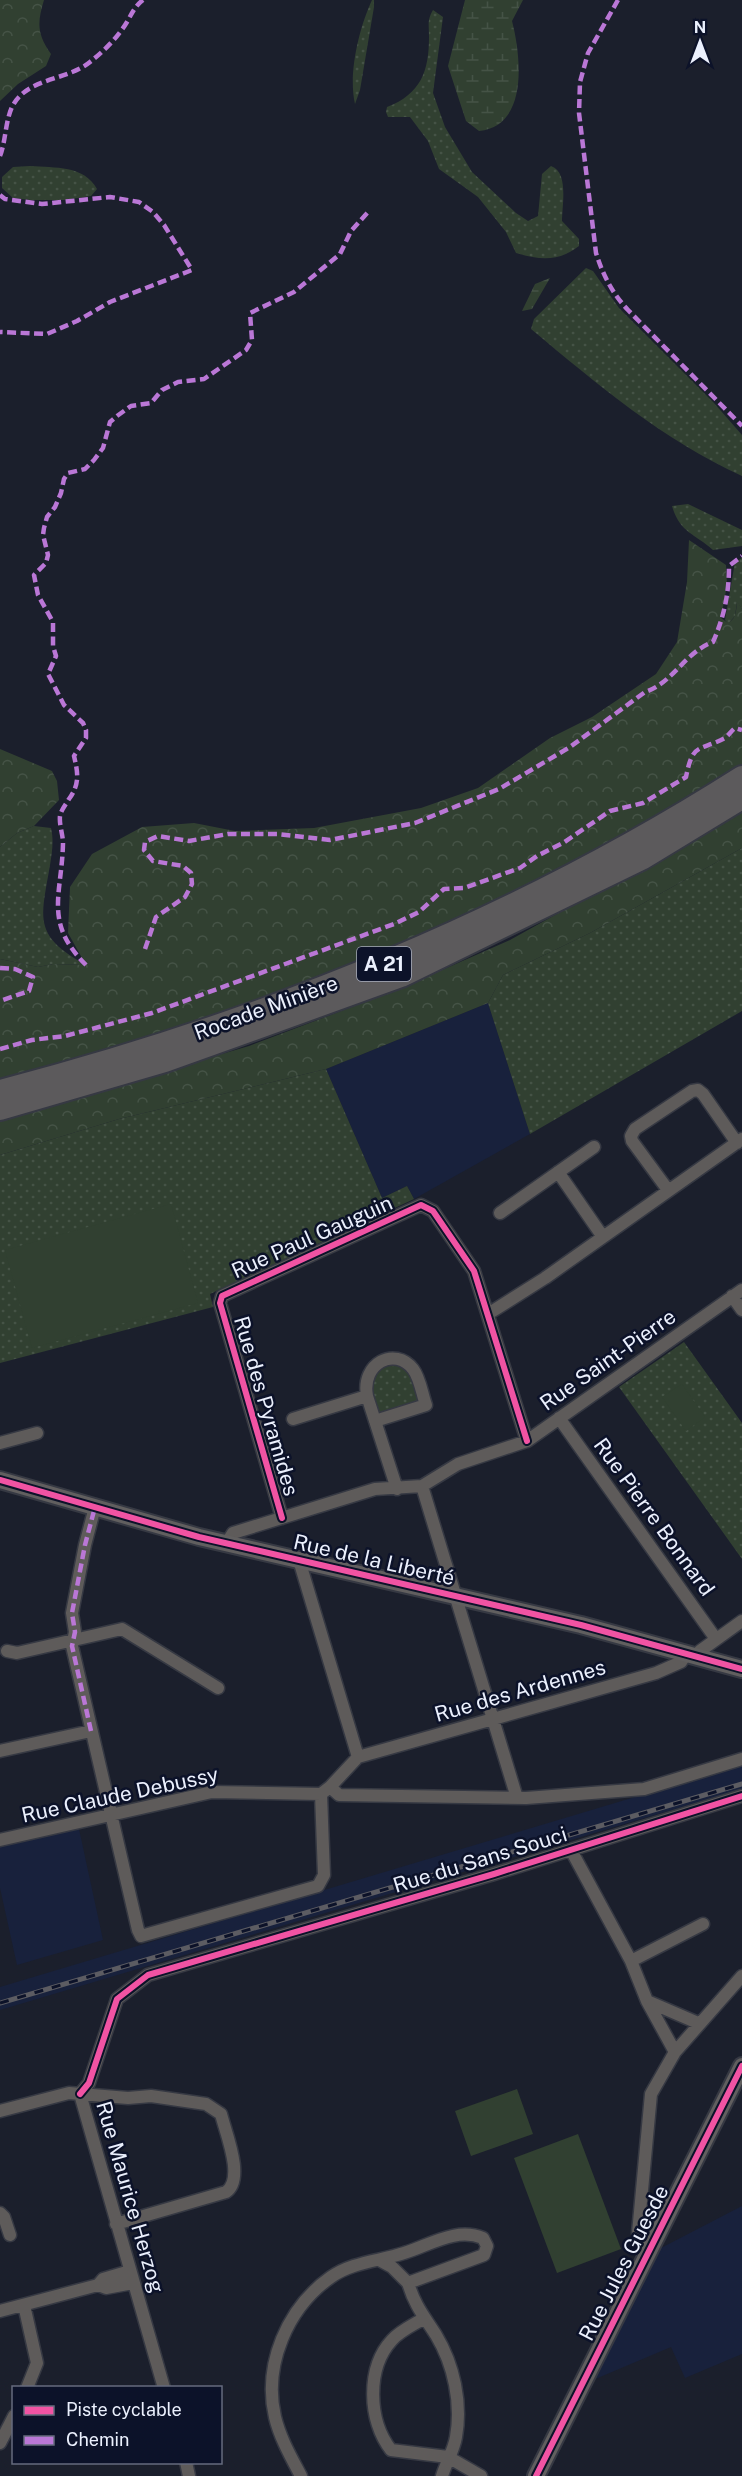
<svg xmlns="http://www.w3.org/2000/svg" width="742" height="2476" font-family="'Public Sans',sans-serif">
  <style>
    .built { fill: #18213c }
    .grass { fill: url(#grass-dots) }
    .forest { fill: url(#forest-crowns) }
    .wetland { fill: url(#wetland-marsh) }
    .park { fill: #314031 }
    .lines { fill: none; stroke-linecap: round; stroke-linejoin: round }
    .street-casing { stroke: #363943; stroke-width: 15 }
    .secondary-casing { stroke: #363943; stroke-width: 20 }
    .highway-casing { stroke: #363943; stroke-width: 26 }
    .street { stroke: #5e5b5a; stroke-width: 12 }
    .secondary { stroke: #615f5f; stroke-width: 16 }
    .highway { stroke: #5c5a5c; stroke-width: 22 }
    .rail-casing { stroke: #5c5c62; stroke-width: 5 }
    .rail { stroke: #0c1229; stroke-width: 3; stroke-dasharray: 9; stroke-linecap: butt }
    .quiet { stroke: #ba77d6; stroke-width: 4.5; stroke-dasharray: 9 4.5; stroke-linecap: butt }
    .cycleway-casing { stroke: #0c1229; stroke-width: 10 }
    .cycleway { stroke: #f153a3; stroke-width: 6 }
    .labels { text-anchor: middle; stroke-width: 5; stroke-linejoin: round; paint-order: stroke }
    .shield { fill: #0c1229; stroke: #a8adbd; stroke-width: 1.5 }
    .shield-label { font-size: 20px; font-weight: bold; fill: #ebf0fd }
    .street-label { font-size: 21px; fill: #ebf0fd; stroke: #0c1229 }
  </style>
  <defs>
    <pattern id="grass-dots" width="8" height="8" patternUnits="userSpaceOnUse" patternTransform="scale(1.5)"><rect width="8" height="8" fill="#314031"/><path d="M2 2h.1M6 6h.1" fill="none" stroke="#455346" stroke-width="1.8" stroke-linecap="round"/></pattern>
    <pattern id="forest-crowns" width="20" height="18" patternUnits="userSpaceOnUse" patternTransform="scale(1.5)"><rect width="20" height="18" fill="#314031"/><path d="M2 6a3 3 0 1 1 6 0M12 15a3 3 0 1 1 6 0" fill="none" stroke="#455346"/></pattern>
    <pattern id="wetland-marsh" width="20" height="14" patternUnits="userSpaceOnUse" patternTransform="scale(1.5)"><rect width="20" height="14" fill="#314031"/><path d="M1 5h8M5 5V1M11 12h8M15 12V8" fill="none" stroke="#455346"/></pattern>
  </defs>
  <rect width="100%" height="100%" fill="#1b1f2c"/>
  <path class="built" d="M488 1003 530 1134 414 1199 407 1186 382 1198 326 1069Z
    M742 1765V1789L0 2010V1987Z
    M79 1829 103 1940 17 1965 0 1888V1847Z
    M742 2206V2354L685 2378 671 2347 593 2380 661 2248Z"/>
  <path class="grass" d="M372 0H374V7L360 90 355 104C348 74 359 28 372 0Z
    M433 10 443 17 433 93 445 127 472 172 516 213 528 221 538 216 542 174 551 166C569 172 562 205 562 221L579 239V246C559 262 539 260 516 253L506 232 478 197 439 169 428 141 410 117H388L386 112 387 107C421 94 429 71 429 37 429 25 427 20 433 10Z
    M30 166C55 168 84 165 97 189L91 196 64 200H31L13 198 2 188V177L13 167Z
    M586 268 593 271 619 308 714 403 742 435V476C663 440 597 384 531 329L534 319Z
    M688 504 742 530V546L713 550C694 533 680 533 672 506Z
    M742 558V609L737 602 735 616 728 624 725 620 735 562Z
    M34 826 51 828C54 841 52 852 50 865 41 919 32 935 86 965L53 964 38 967 0 959V847L17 833Z
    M742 848V1011L530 1134 488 1003 503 975 590 933Z
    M326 1069 382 1198 407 1186 414 1199 210 1294 213 1307 0 1363V1155L119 1119Z
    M684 1342 742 1423V1559L619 1387Z
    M388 1364C409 1365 417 1381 418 1400L414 1404 377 1414 370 1387 377 1369Z"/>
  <path class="forest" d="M0 0H44C37 23 37 34 51 54L46 66 18 84 0 101Z
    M689 540 726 565 727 585 721 618 728 623C737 618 736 610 737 601L742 609V764L634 829 489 906 255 1002 120 1048 0 1079V959L38 967 53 964 86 965 68 933 70 887 92 854 142 827 194 823 235 831 314 828 421 808 478 788 550 738 592 717 656 674 677 642 687 582Z
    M0 749 52 771 57 781 59 800 34 826 17 833 0 847Z
    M742 811V848L590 933 503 975 488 1003 326 1069 119 1119 0 1155V1119L249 1046 399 989 510 940Z"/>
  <path class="wetland" d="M465 0H523L512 21C521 56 529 126 479 131L466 121 448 66Z
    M550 278 532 309 522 311 535 284Z"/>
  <path class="park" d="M171 1204 198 1303 32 1348 5 1250Z
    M682 1384 705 1417 686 1431 662 1397Z
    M517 2089 533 2134 471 2156 455 2111Z
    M578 2134 621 2249 557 2273 514 2158Z"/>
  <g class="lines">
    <defs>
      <path id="street" d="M558 1172 603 1237
        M668 1190 632 1141 631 1136 635 1129 692 1091 698 1090 703 1094 737 1143
        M500 1213 594 1147
        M732 1296 742 1310
        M488 1314 545 1278 742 1139
        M559 1418 716 1639
        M293 1419 367 1396
        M375 1421 426 1405C422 1394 420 1378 413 1369 395 1346 361 1363 367 1396L397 1489
        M0 1443 37 1433
        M422 1486 517 1798
        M95 1507 85 1545 72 1613 75 1632 72 1646 138 1930 141 1936 318 1886 324 1875 321 1794
        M282 1518 220 1303 222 1296 421 1205 433 1211 474 1271 527 1441
        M226 1544 233 1533 375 1489 422 1486 458 1464 527 1441 742 1290
        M299 1560 358 1757 330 1787
        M7 1651 17 1653 122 1629 218 1688
        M698 1657 700 1651 742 1621
        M0 1751 91 1731
        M358 1757 656 1673 681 1662 686 1654
        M321 1794 330 1787 339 1795 526 1798 644 1789 742 1759
        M0 1840 212 1792 321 1794
        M571 1850 631 1961 647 2001 675 2052
        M631 1961 703 1924
        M647 2001 698 2023
        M80 2094 89 2083 117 1999 148 1975 494 1874 742 1796
        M80 2094 164 2388
        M0 2111 69 2093 128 2098 151 2096 206 2104 221 2114C226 2134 245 2179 226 2192L116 2224
        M0 2213 4 2217 10 2235
        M648 2250 642 2244 638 2233 651 2094 675 2052 742 1976
        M381 2261 392 2267 408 2283
        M98 2285 106 2288 133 2283
        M24 2305 37 2363 27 2388
        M0 2311 98 2285 103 2279 130 2271
        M423 2319C413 2325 400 2331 392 2340 366 2368 368 2421 391 2450L448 2457 481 2476
        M0 2443 14 2416
        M186 2462 189 2476
        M301 2476C291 2457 280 2438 275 2417 263 2365 287 2308 331 2277 352 2262 380 2261 404 2253 430 2245 456 2227 483 2238L487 2246 484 2255 408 2283C415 2306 424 2316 436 2335 454 2365 462 2403 456 2437 454 2450 446 2463 442 2476"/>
      <path id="secondary" d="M0 1480 199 1537 581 1625 742 1669
        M536 2476 742 2066"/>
      <path id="highway" d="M0 1091C261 1023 514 922 742 777
        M0 1109 165 1061 401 976 643 858 742 798"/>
    </defs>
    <use href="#street" class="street-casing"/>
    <use href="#secondary" class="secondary-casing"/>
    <use href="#highway" class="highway-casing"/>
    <use href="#street" class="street"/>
    <use href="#secondary" class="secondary"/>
    <use href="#highway" class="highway"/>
    <defs>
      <path id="rail" d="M0 2003 742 1784"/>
    </defs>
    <use href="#rail" class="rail-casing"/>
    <use href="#rail" class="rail"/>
    <path class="quiet" d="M618 0 588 53 580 82 579 113 596 253C603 275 612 293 628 310L742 426
      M0 156C6 140 5 123 12 107 27 77 67 81 90 62 104 51 118 37 127 22 132 13 135 6 143 0
      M0 195 5 199 42 204 110 197 139 202 153 212 164 225 192 270 110 302 77 321 47 334 0 332
      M145 949 156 917 185 897 192 884 191 873 183 866 153 861 144 850 145 842 158 836 189 841 228 834H278L330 840 415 823 499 789 570 747 645 692C673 683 685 652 713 642 724 617 729 594 729 566L742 556
      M86 965C43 922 62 895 63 843 63 835 59 824 60 816 61 810 66 804 69 799 80 784 78 773 74 756L86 738V730L83 723 64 705 48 674 56 656 53 646V622L38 595 34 575 46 563 48 555 43 535 44 528 47 517 55 507 61 493 64 479 68 473 85 469 94 460 103 448 110 422 117 416 131 406 151 403 162 390 178 382 204 379 246 350 252 340 250 313 294 292 340 254 351 231 368 212
      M0 968 15 969 33 977 29 991 0 1001
      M0 1049 32 1040 65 1036 152 1013 394 924 419 912 444 889 464 888 520 868 537 856 563 843 610 811 643 803 686 777C693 742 698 752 725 738 729 735 731 731 735 728L742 730
      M91 1731 72 1646 75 1632 72 1613 85 1545 95 1507"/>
    <defs>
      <path id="cycleway" d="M0 1480 199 1537 581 1625 742 1669
        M282 1518 220 1303 222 1296 421 1205 433 1211 474 1271 527 1441
        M80 2094 89 2083 117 1999 148 1975 494 1874 742 1796
        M536 2476 742 2066"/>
    </defs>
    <use href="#cycleway" class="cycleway-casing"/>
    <use href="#cycleway" class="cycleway"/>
  </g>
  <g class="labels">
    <rect class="shield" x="357" y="947" width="54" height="34" rx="4.5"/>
    <g class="shield-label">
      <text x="384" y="971">A 21</text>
    </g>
    <g class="street-label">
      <text transform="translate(266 1008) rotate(-20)" y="7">Rocade Minière</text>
      <text transform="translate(312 1237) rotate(-24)" y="7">Rue Paul Gauguin</text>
      <text transform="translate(608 1360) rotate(-35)" y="7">Rue Saint-Pierre</text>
      <text transform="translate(266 1406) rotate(74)" y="7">Rue des Pyramides</text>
      <text transform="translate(654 1517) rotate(54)" y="7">Rue Pierre Bonnard</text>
      <text transform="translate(374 1560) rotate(13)" y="7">Rue de la Liberté</text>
      <text transform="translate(520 1691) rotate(-16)" y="7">Rue des Ardennes</text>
      <text transform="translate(120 1795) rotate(-12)" y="7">Rue Claude Debussy</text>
      <text transform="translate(480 1860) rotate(-17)" y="7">Rue du Sans Souci</text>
      <text transform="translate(130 2197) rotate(74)" y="7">Rue Maurice Herzog</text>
      <text transform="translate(624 2263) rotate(-63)" y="7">Rue Jules Guesde</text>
    </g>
  </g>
  <rect x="12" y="2386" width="210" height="78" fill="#0c1229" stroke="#656b7e" stroke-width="1.5"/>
  <rect x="24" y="2406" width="30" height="9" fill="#f153a3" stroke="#656b7e" stroke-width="1.5"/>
  <text x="66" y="2416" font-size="18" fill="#ebf0fd">Piste cyclable</text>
  <rect x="24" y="2436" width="30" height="9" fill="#ba77d6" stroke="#656b7e" stroke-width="1.5"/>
  <text x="66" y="2446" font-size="18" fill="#ebf0fd">Chemin</text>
  <g transform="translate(700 42)" stroke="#0c1229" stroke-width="4.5" paint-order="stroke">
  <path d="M0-4.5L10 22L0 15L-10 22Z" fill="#ebf0fd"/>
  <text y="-9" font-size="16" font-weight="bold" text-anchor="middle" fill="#ebf0fd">N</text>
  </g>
</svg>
